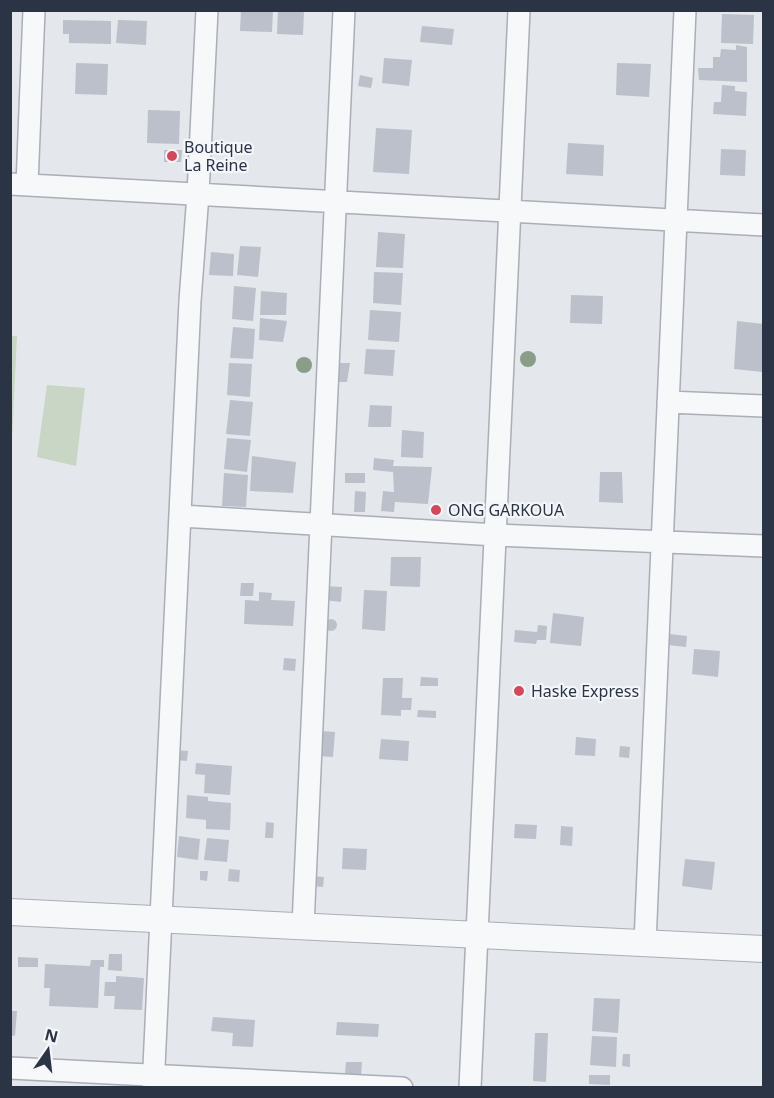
<svg xmlns="http://www.w3.org/2000/svg" width="774" height="1098" font-family="'Noto Sans',sans-serif">
  <style>
    .green { fill: #c9d6c5 }
    .building { fill: #bbc0ca }
    .lines { fill: none; stroke-linecap: round; stroke-linejoin: round }
    .minor-casing { stroke: #a9aeb7; stroke-width: 24 }
    .tertiary-casing { stroke: #a9aeb7; stroke-width: 28 }
    .minor { stroke: #f7f8fa; stroke-width: 21 }
    .tertiary { stroke: #f7f8fa; stroke-width: 26 }
    .tree { fill: #899d89 }
    .poi-dot { fill: #d1495b; stroke: #f4f6f9; stroke-width: 2 }
    .labels { text-anchor: middle; stroke-width: 4.5; stroke-linejoin: round; paint-order: stroke }
    .poi-label { font-size: 16px; fill: #2b3445; stroke: #f4f6f9; text-anchor: start }
  </style>
  <rect width="100%" height="100%" fill="#e4e7ec"/>
  <path class="green" d="M11 336H17L11 460 10 336Z
    M47 385 85 388 76 466 37 457Z"/>
  <path class="building" d="M241 10H273L272 32 240 31Z
    M278 10 304 11 303 35 277 34Z
    M722 14 754 15 753 44 721 43Z
    M63 20 111 21V44L69 43V34H63Z
    M118 20 147 21 146 45 116 43Z
    M422 26 454 29 452 45 420 42Z
    M736 45 747 47V82L699 80 698 68H713V57H720L721 49 736 50Z
    M384 58 412 60 409 86 382 83Z
    M76 63 108 64 107 95 75 94Z
    M617 63 651 64 649 97 616 95Z
    M360 75 373 78 371 88 358 86Z
    M722 85 735 86V91L747 92 746 116 713 114 714 102H721Z
    M148 110 180 111 179 144 147 143Z
    M376 128 412 130 409 174 373 172Z
    M568 143 604 145 603 176 566 174Z
    M721 149 746 150 745 176 720 175Z
    M164 150H182L181 162H164Z
    M378 232 405 234 403 268 376 267Z
    M240 246 261 247 258 277 237 275Z
    M211 252 234 254 233 276 209 275Z
    M374 272 403 273 401 305 373 303Z
    M234 286 256 288 253 321 232 319Z
    M261 291 287 293 286 315H260Z
    M571 295 603 296 602 324 570 323Z
    M370 310 401 312 399 342 368 340Z
    M260 318 287 321 283 342 259 340Z
    M737 321 764 324 763 372 734 369Z
    M233 327 255 329 253 359 230 358Z
    M366 349 395 350 393 376 364 374Z
    M229 363 252 364 250 397 227 395Z
    M338 363H350L347 382H338Z
    M230 400 253 402 250 436 226 434Z
    M370 405 392 406 391 427H368Z
    M402 430 424 432 423 458 401 457Z
    M227 438 251 440 247 472 224 469Z
    M252 456 296 462 293 493 250 491Z
    M374 458 394 460 393 466 432 467 428 504 395 502 394 512 381 511 383 491 394 492 393 472 373 470Z
    M600 472H622L623 503 599 502Z
    M224 473 248 475 246 507 222 506Z
    M345 473H365V483H345Z
    M355 491 366 492 365 512H354Z
    M391 557H421L420 587 390 586Z
    M241 583H254L253 596H240Z
    M325 586 342 587 341 602 324 600Z
    M364 590 387 591 385 631 362 629Z
    M259 592 272 593 271 600 295 601 293 626 244 624 245 600 259 601Z
    M553 613 584 617 581 646 550 643Z
    M325 625a6 6 0 1 1 12 0a6 6 0 1 1-12 0Z
    M538 625 547 626 546 640H537L536 644 514 642 515 630 537 632Z
    M669 634 687 636 686 647 668 645Z
    M694 649 720 651 718 677 692 674Z
    M284 658 296 659 295 671 283 670Z
    M421 677 438 678V686H420Z
    M383 678H403L402 698H412L411 710H401V716L381 715Z
    M418 710 436 711V718L417 717Z
    M321 731 335 732 333 757 318 756Z
    M576 737 596 739 595 756 575 755Z
    M381 739 409 741 408 761 379 759Z
    M620 746 630 747 629 758 619 757Z
    M176 750 188 751 187 761 175 760Z
    M196 763 232 766 230 795 204 793 205 775 195 774Z
    M187 795 208 797V801L231 803 230 830 206 829V820L186 818Z
    M266 822 274 823 273 838H265Z
    M515 824 537 825 536 839 514 838Z
    M561 826 573 827 572 846 560 845Z
    M179 836 200 839 198 860 177 857Z
    M207 838 229 840 227 862 204 860Z
    M343 848 367 849 366 870 342 869Z
    M685 859 715 862 712 890 682 886Z
    M229 869 240 870 239 882 228 881Z
    M200 871H208L207 881 200 880Z
    M312 876 324 877 323 887 311 886Z
    M109 954H122V971L108 970Z
    M18 957 38 958V967H18Z
    M91 960H104V967H100L98 1008 49 1006 50 988H44L45 964 90 966Z
    M116 976 144 978 142 1010 114 1009 115 996H104L105 982H116Z
    M594 998 620 999 618 1033 592 1031Z
    M10 1011H17L15 1036 10 1035Z
    M213 1017 255 1020 253 1047 232 1046 233 1033 211 1031Z
    M337 1022 379 1024 378 1037 336 1035Z
    M535 1033H548L546 1082 533 1081Z
    M592 1036 617 1037 616 1067 590 1065Z
    M623 1054H630V1067L622 1066Z
    M346 1062H362L361 1076 345 1074Z
    M589 1075H610V1085L589 1084Z"/>
  <g class="lines">
    <defs>
      <path id="minor" d="M10 184 764 225
        M27 185 34 10
        M668 402 764 406
        M181 516 496 535 764 546
        M303 926 344 10
        M645 943 685 10
        M10 1068 402 1088
        M153 1088 190 301 198 194 207 10
        M470 1088 519 10"/>
      <path id="tertiary" d="M10 912 764 949"/>
    </defs>
    <use href="#minor" class="minor-casing"/>
    <use href="#tertiary" class="tertiary-casing"/>
    <use href="#minor" class="minor"/>
    <use href="#tertiary" class="tertiary"/>
  </g>
  <g class="tree">
    <circle cx="528" cy="359" r="8"/>
    <circle cx="304" cy="365" r="8"/>
  </g>
  <g class="poi-dot">
    <circle cx="172" cy="156" r="6"/>
    <circle cx="436" cy="510" r="6"/>
    <circle cx="519" cy="691" r="6"/>
  </g>
  <g class="labels">
    <g class="poi-label">
      <text x="184" y="153">Boutique<tspan x="184" dy="18">La Reine</tspan></text>
      <text x="448" y="516">ONG GARKOUA</text>
      <text x="531" y="697">Haske Express</text>
    </g>
  </g>
  <rect width="774" height="1098" fill="none" stroke="#2b3445" stroke-width="24"/>
  <g transform="translate(48 1050) rotate(14)" stroke="#f4f6f9" stroke-width="4.5" paint-order="stroke">
  <path d="M0-4.5L10 22L0 15L-10 22Z" fill="#2b3445"/>
  <text y="-9" font-size="16" font-weight="bold" text-anchor="middle" fill="#2b3445">N</text>
  </g>
</svg>
